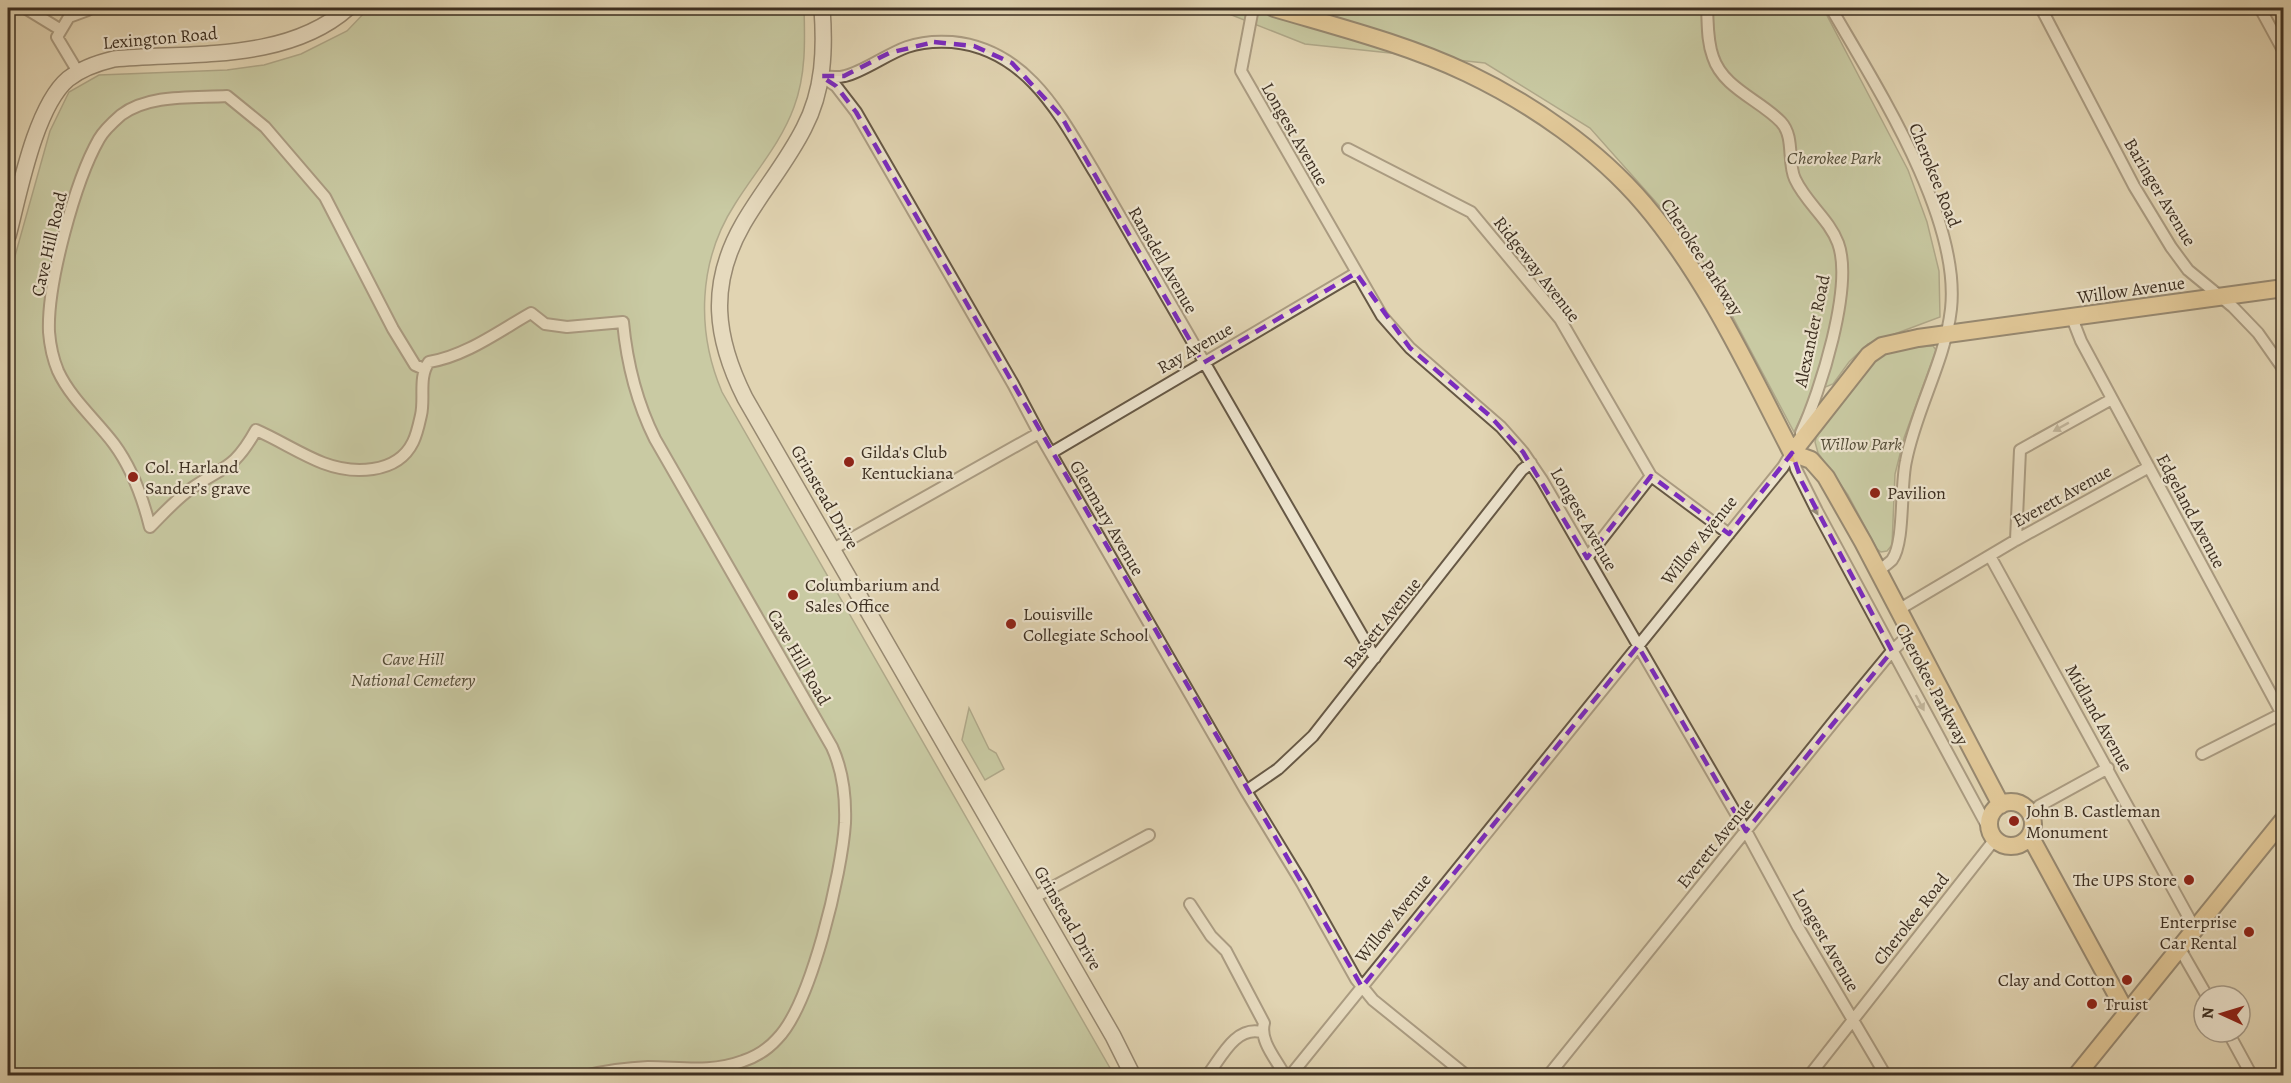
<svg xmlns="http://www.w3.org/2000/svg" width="2291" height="1083" font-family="Alegreya,serif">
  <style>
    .green { fill: #acbe91; stroke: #747659; stroke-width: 1.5 }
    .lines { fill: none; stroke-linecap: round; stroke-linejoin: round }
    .street-casing { stroke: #665845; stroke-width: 14 }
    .secondary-casing { stroke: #3d2f21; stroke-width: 18 }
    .primary-casing { stroke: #3d2f21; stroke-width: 20 }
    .street { stroke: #ece3cd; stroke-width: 10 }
    .secondary { stroke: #ece3cd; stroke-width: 15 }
    .primary { stroke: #e0ba79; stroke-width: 16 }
    .oneway { fill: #948977 }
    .marked { fill: none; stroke: #7b2cbf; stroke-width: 4.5; stroke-dasharray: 12 8; stroke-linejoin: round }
    .poi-dot { fill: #8f2418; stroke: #ece3cd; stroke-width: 2 }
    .labels { text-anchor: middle; stroke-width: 4.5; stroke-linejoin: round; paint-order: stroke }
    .street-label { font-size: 18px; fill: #3d2f21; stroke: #ece3cd }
    .park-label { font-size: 18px; font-style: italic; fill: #534c37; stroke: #ece3cd }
    .poi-label { font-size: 18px; fill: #3d2f21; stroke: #ece3cd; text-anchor: start }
  </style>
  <rect width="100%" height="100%" fill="#e1d4b2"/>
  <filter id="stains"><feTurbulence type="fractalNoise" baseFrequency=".00333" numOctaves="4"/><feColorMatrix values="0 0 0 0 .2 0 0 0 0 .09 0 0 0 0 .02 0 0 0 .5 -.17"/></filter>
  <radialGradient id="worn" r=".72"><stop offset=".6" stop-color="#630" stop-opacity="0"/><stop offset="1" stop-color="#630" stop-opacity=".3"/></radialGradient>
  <path class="green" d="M369 8H804C805 41 806 75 794 107 781 143 755 172 735 204 698 261 696 331 722 392L1114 1075 8 1076V281L50 131 69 92 99 75 227 70 264 65 301 54 347 31Z
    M1214 8H1823L1908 170 1927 222 1939 271 1940 317 1868 344 1849 362 1833 384 1813 392 1794 432 1695 246 1590 128 1485 63 1305 44Z
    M1933 346 1936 350 1904 438 1895 474 1892 545 1887 551 1881 552 1877 549 1848 495 1818 453 1815 442 1817 434C1832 414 1862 365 1883 355 1898 348 1916 347 1933 346Z
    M969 708 989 749 996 753 1004 769 985 780 962 740Z"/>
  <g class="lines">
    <defs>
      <path id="street" d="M25 8 61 30
        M1253 8 1241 71 1382 316 1410 348 1501 427 1523 452 1542 480 1746 831 1798 927 1886 1076
        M1707 8C1708 24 1707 41 1713 57 1723 88 1760 100 1781 122 1795 137 1787 162 1795 179 1806 203 1829 219 1838 243 1854 286 1820 392 1801 433
        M1831 8C1876 86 1961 217 1951 309 1945 362 1916 409 1906 461 1900 487 1905 542 1892 560 1888 564 1883 567 1878 571
        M2041 8 2134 186 2171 247 2188 270 2233 307 2258 333 2284 370
        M2260 8 2284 52
        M78 72 57 37 69 17 88 10 86 8
        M821 76 836 86 856 112 1013 384 1039 433 1246 791 1302 883 1356 979 1373 1000 1467 1076
        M822 76C829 77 837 78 845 76 863 72 887 54 907 47 921 42 937 41 952 42 1027 49 1060 115 1095 173L1375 658
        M1348 149 1471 212 1560 319 1651 476 1729 534
        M2072 318 2081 341 2284 718
        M424 369 415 365 393 329 325 197 265 127 227 96C192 98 149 94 121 115 113 122 104 130 99 139 75 181 47 284 49 332 50 345 53 359 58 371 71 399 96 420 114 444 131 467 143 499 150 527 163 514 176 499 192 488 225 466 235 468 256 430 279 440 300 454 323 463 352 474 397 475 413 442 417 434 419 424 421 415 425 398 418 377 429 362 466 356 499 331 531 313L545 324 567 327 623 322C627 364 636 401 655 439L832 747C843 771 846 796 845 823 842 872 811 1005 777 1039 768 1049 755 1057 743 1061 711 1073 680 1067 648 1067 626 1068 605 1071 584 1076
        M1051 453 1356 273
        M1792 453 1796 469 1817 511 1992 835
        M2016 540 2020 450 2112 399
        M833 549 1039 433
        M1990 556 2195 929
        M1587 558 1651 476
        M1898 610 2016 540 2149 467
        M2202 754 2281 714
        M1246 791 1278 769 1313 736 1522 470 1531 463
        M2031 814 2039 806 2108 768
        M1033 898 1149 835
        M1190 904 1211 936 1226 951 1264 1023C1259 1041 1277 1060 1285 1076
        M2180 949 2207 996
        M2228 1032 2252 1076
        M1207 1076C1221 1058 1235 1026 1261 1032
        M1290 1076 1783 467 1795 447
        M1548 1076 1835 720 1892 651 1911 633
        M1809 1076 1995 839"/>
      <path id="secondary" d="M822 8C825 49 824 90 804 128 787 162 762 191 743 224 708 285 715 338 745 398L1113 1036 1133 1076
        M8 236C19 194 35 107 68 79 82 68 97 63 114 59 192 52 287 62 348 8"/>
      <path id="primary" d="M1274 8C1338 27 1406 44 1467 73 1532 104 1597 149 1644 204 1706 277 1748 368 1792 453L1811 460 1826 477 1863 542 2001 805
        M1792 453 1869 355 1882 346 1918 338 2284 288
        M1989 824a22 22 0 1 1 44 0a22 22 0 1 1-44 0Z
        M2030 836 2126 1012
        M2076 1076 2284 819"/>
    </defs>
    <use href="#street" class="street-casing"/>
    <use href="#secondary" class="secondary-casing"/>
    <use href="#primary" class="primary-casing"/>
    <use href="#street" class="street"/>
    <use href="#secondary" class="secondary"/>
    <use href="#primary" class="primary"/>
  </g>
  <defs><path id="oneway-solid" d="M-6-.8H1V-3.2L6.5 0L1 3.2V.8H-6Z" transform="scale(1.5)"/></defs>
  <g class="oneway">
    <use href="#oneway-solid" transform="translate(2061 427) rotate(151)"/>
    <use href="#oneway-solid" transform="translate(1814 507) rotate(63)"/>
    <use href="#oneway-solid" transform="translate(1920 703) rotate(62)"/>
  </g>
  <path d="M0 0H2291V1083H0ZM934 42 974 46 1012 63 1061 116 1203 363 1356 273 1410 348 1489 415 1523 452 1587 558 1651 476 1729 534 1792 453 1802 482 1892 651 1746 831 1638 646 1362 987 856 112 836 86 821 76H844L889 53Z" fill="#e1d4b2" fill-opacity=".55" fill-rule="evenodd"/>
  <path class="marked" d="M934 42 974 46 1012 63 1061 116 1203 363 1356 273 1410 348 1489 415 1523 452 1587 558 1651 476 1729 534 1792 453 1802 482 1892 651 1746 831 1638 646 1362 987 856 112 836 86 821 76H844L889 53Z"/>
  <g class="poi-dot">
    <circle cx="849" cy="462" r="6"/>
    <circle cx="133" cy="477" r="6"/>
    <circle cx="1875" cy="493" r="6"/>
    <circle cx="793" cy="595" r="6"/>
    <circle cx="1011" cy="624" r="6"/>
    <circle cx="2014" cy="821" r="6"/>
    <circle cx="2189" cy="880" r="6"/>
    <circle cx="2249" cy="932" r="6"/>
    <circle cx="2127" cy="980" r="6"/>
    <circle cx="2092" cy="1004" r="6"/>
  </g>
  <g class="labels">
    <g class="street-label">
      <text transform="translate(160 38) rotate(-5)" y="6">Lexington Road</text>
      <text transform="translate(1295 134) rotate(60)" y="6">Longest Avenue</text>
      <text transform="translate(1935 175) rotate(68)" y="6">Cherokee Road</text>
      <text transform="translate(2160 192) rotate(59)" y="6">Baringer Avenue</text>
      <text transform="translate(49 244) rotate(-77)" y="6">Cave Hill Road</text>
      <text transform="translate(1702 257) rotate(57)" y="6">Cherokee Parkway</text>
      <text transform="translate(1163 260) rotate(60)" y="6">Ransdell Avenue</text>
      <text transform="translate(1537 269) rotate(52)" y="6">Ridgeway Avenue</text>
      <text transform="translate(2131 290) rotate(-8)" y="6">Willow Avenue</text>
      <text transform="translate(1812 331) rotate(-78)" y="6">Alexander Road</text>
      <text transform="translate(1195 348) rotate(-30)" y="6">Ray Avenue</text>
      <text transform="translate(2062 496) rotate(-29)" y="6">Everett Avenue</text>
      <text transform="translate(825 497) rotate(60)" y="6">Grinstead Drive</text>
      <text transform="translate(2191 511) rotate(62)" y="6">Edgeland Avenue</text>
      <text transform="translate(1107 518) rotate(60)" y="6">Glenmary Avenue</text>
      <text transform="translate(1584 519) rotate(60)" y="6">Longest Avenue</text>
      <text transform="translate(1699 540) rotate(-51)" y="6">Willow Avenue</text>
      <text transform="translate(1382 623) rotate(-51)" y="6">Bassett Avenue</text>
      <text transform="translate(799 657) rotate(60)" y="6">Cave Hill Road</text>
      <text transform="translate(1932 684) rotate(62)" y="6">Cherokee Parkway</text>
      <text transform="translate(2099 718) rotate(61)" y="6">Midland Avenue</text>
      <text transform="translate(1715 843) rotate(-51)" y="6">Everett Avenue</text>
      <text transform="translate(1068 918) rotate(60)" y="6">Grinstead Drive</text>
      <text transform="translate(1393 918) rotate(-51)" y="6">Willow Avenue</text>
      <text transform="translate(1911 919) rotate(-52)" y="6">Cherokee Road</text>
      <text transform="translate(1826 940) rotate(60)" y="6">Longest Avenue</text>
    </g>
    <g class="park-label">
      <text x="1834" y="164">Cherokee Park</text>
      <text x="1861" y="450">Willow Park</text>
      <text x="413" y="665">Cave Hill<tspan x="413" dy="21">National Cemetery</tspan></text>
    </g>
    <g class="poi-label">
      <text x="861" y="458">Gilda's Club<tspan x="861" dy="21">Kentuckiana</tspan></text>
      <text x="145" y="473">Col. Harland<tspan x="145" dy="21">Sander’s grave</tspan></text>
      <text x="1887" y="499">Pavilion</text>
      <text x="805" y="591">Columbarium and<tspan x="805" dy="21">Sales Office</tspan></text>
      <text x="1023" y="620">Louisville<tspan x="1023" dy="21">Collegiate School</tspan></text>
      <text x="2026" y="817">John B. Castleman<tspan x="2026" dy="21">Monument</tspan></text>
      <text x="2177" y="886" text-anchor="end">The UPS Store</text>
      <text x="2237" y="928" text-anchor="end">Enterprise<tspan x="2237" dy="21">Car Rental</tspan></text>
      <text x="2115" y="986" text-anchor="end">Clay and Cotton</text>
      <text x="2104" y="1010">Truist</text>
    </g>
  </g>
  <rect width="2291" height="1083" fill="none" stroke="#e1d4b2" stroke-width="30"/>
  <rect x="9" y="9" width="2273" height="1065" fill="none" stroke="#3d2f21" stroke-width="3"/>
  <rect x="15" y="15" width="2261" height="1053" fill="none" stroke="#3d2f21" stroke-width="1.5"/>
  <g transform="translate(2222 1014) rotate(274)"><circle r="28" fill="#ece3cd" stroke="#a69b88" stroke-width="1.5"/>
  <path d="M0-4.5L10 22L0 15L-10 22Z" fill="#8f2418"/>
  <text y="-9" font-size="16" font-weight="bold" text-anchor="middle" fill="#3d2f21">N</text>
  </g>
  <rect width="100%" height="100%" filter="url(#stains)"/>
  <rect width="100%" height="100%" fill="url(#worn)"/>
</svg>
